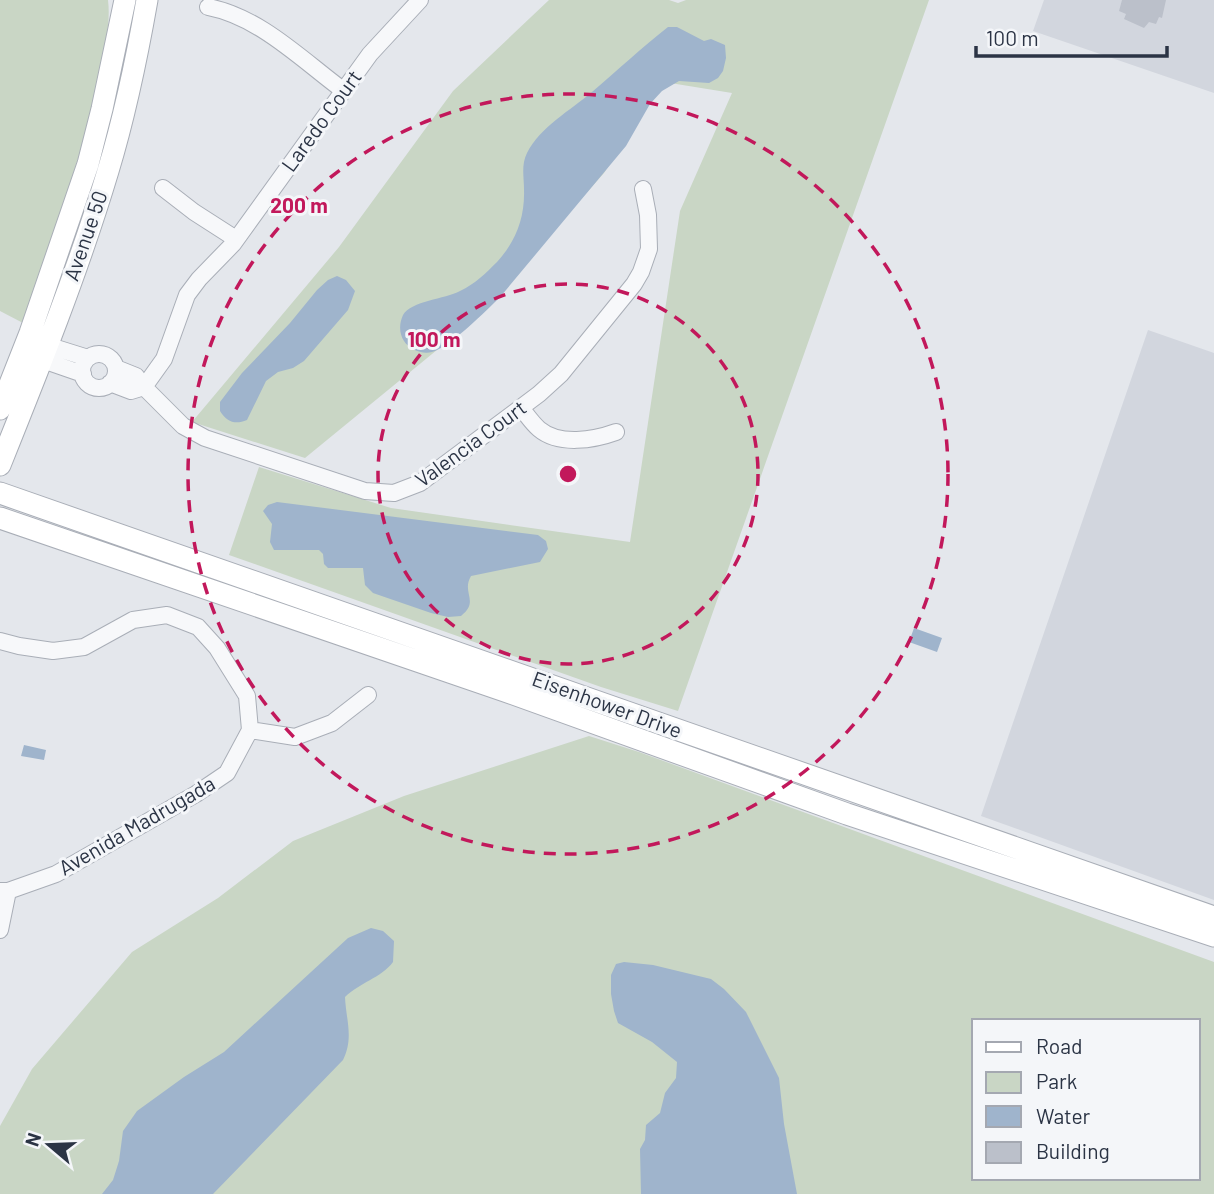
<svg xmlns="http://www.w3.org/2000/svg" width="1214" height="1194" font-family="Barlow,sans-serif">
  <style>
    .built { fill: #d2d6de }
    .green { fill: #c9d6c5; fill-rule: evenodd }
    .water { fill: #9fb4cc }
    .building { fill: #bbc0ca }
    .lines { fill: none; stroke-linecap: round; stroke-linejoin: round }
    .minor-casing { stroke: #a9aeb7; stroke-width: 18 }
    .secondary-casing { stroke: #a9aeb7; stroke-width: 23 }
    .minor { stroke: #f7f8fa; stroke-width: 16 }
    .secondary { stroke: #fff; stroke-width: 21 }
    .ring { fill: none; stroke: #c2185b; stroke-width: 3.5; stroke-dasharray: 12 9 }
    .labels { text-anchor: middle; stroke-width: 6; stroke-linejoin: round; paint-order: stroke }
    .street-label { font-size: 21px; fill: #2b3445; stroke: #f4f6f9 }
    .centre { fill: #c2185b; stroke: #f4f6f9; stroke-width: 3.5 }
    .ring-label { font-size: 21px; text-anchor: middle; font-weight: bold; fill: #c2185b; stroke: #f4f6f9; stroke-width: 6; stroke-linejoin: round; paint-order: stroke }
  </style>
  <rect width="100%" height="100%" fill="#e4e7ec"/>
  <path class="built" d="M1044 0H1214V93L1033 31Z
    M1148 330 1214 353V900L981 816Z"/>
  <path class="green" d="M0 0H108C111 25 104 49 99 73 82 159 52 241 23 323L0 311Z
    M549 0H669L678 3 686 0H929L678 711 601 687 229 555 259 467 391 508 630 542 680 211 732 93 664 82 604 173 476 318 305 458 192 422 339 247 453 91Z
    M589 736 639 752 1214 962V1194H0V1126L32 1069 132 952 218 898 293 841 404 796ZM974 1021H1198V1178H974Z"/>
  <path class="water" d="M668 27H677L704 41 711 39 725 45 726 58 723 71 718 78 709 83 679 81 662 91 650 104 626 146 501 296C487 310 450 347 432 352 422 355 409 349 404 341 399 333 399 324 403 315 411 301 445 299 460 291 475 284 486 273 497 262 516 241 525 218 524 189 524 177 521 165 527 153 540 127 571 110 592 92 618 70 641 48 668 27Z
    M337 276 346 280 355 291 348 310 304 361 293 368 278 372 266 381 247 420C235 425 227 422 220 411V402L242 373 290 323 317 290 328 280Z
    M277 502 538 535 546 541 548 549 540 562 471 576C461 593 480 601 461 616L448 617 431 613 373 593 365 585 363 568H328L324 564 323 554 319 550H274L270 542 272 524 263 511 268 505Z
    M914 628 942 638 937 652 909 642Z
    M24 745 46 750 44 760 21 756Z
    M371 928 383 931 394 941 393 962C381 978 359 983 345 997 346 1020 354 1038 343 1060L213 1194H102L113 1180 119 1161 123 1131 137 1111 184 1077 224 1052 348 938Z
    M624 962 653 965 711 979 724 989 746 1012 779 1078 784 1124 797 1194H641L640 1149 645 1140 646 1125 660 1113 665 1093 676 1078 677 1062 652 1042 618 1023 614 1011 611 994V975L616 964Z"/>
  <path class="building" d="M1122 0H1166L1162 18 1159 17 1156 24 1149 22 1144 28 1124 19 1126 14 1119 11Z"/>
  <g class="lines">
    <defs>
      <path id="minor" d="M208 7C260 17 302 60 344 91
        M163 188 194 212 236 239
        M37 342 88 358
        M82 371a17 17 0 1 1 34 0a17 17 0 1 1-34 0Z
        M31 356 83 374
        M116 368 136 376 144 387 183 426 205 438 365 491 394 493 420 483 539 394 561 374 634 284 641 272 649 249 648 215 643 189
        M110 383 131 391 144 387
        M144 387 164 359 187 295 199 279 233 244 370 54 420 0
        M521 408C527 415 532 423 539 429 559 446 594 440 616 432
        M0 641 19 646 53 651 84 647 133 620 167 615 198 627 217 648 247 696 250 730
        M250 730 295 737 332 723 368 695
        M0 891H8L56 874 196 794 227 773 250 730
        M0 930 8 891"/>
      <path id="secondary" d="M0 409 30 333 88 164 102 109 125 0
        M0 465C39 368 78 271 108 171 125 115 137 57 147 0
        M0 493 1214 917
        M0 518 505 691 847 814 1214 936"/>
    </defs>
    <use href="#minor" class="minor-casing"/>
    <use href="#secondary" class="secondary-casing"/>
    <use href="#minor" class="minor"/>
    <use href="#secondary" class="secondary"/>
  </g>
  <g class="ring">
    <circle cx="568" cy="474" r="190"/>
    <circle cx="568" cy="474" r="380"/>
  </g>
  <g class="labels">
    <g class="street-label">
      <text transform="translate(322 121) rotate(-54)" y="7">Laredo Court</text>
      <text transform="translate(86 236) rotate(-71)" y="7">Avenue 50</text>
      <text transform="translate(471 444) rotate(-36)" y="7">Valencia Court</text>
      <text transform="translate(607 705) rotate(20)" y="7">Eisenhower Drive</text>
      <text transform="translate(137 826) rotate(-30)" y="7">Avenida Madrugada</text>
    </g>
  </g>
  <circle cx="568" cy="474" r="10" class="centre"/>
  <g class="ring-label">
    <text x="299" y="213">200 m</text>
    <text x="434" y="347">100 m</text>
  </g>
  <rect x="972" y="1019" width="228" height="161" fill="#f4f6f9" stroke="#a4a8b1" stroke-width="2"/>
  <rect x="986" y="1042" width="35" height="10" fill="#ffffff" stroke="#a4a8b1" stroke-width="2"/>
  <text x="1036" y="1054" font-size="21" fill="#2b3445">Road</text>
  <rect x="986" y="1072" width="35" height="21" fill="#c9d6c5" stroke="#a4a8b1" stroke-width="2"/>
  <text x="1036" y="1089" font-size="21" fill="#2b3445">Park</text>
  <rect x="986" y="1106" width="35" height="21" fill="#9fb4cc" stroke="#a4a8b1" stroke-width="2"/>
  <text x="1036" y="1124" font-size="21" fill="#2b3445">Water</text>
  <rect x="986" y="1142" width="35" height="21" fill="#bbc0ca" stroke="#a4a8b1" stroke-width="2"/>
  <text x="1036" y="1159" font-size="21" fill="#2b3445">Building</text>
  <g transform="translate(49 1145) rotate(289)" stroke="#f4f6f9" stroke-width="5" paint-order="stroke">
  <path d="M0-5L12 26L0 18L-12 26Z" fill="#2b3445"/>
  <text y="-10" font-size="19" font-weight="bold" text-anchor="middle" fill="#2b3445">N</text>
  </g>
  <path d="M976 46v10h191v-10" fill="none" stroke="#2b3445" stroke-width="3.5"/>
  <text x="986" y="46" font-size="21" fill="#2b3445" stroke="#f4f6f9" stroke-width="5" paint-order="stroke">100 m</text>
</svg>
